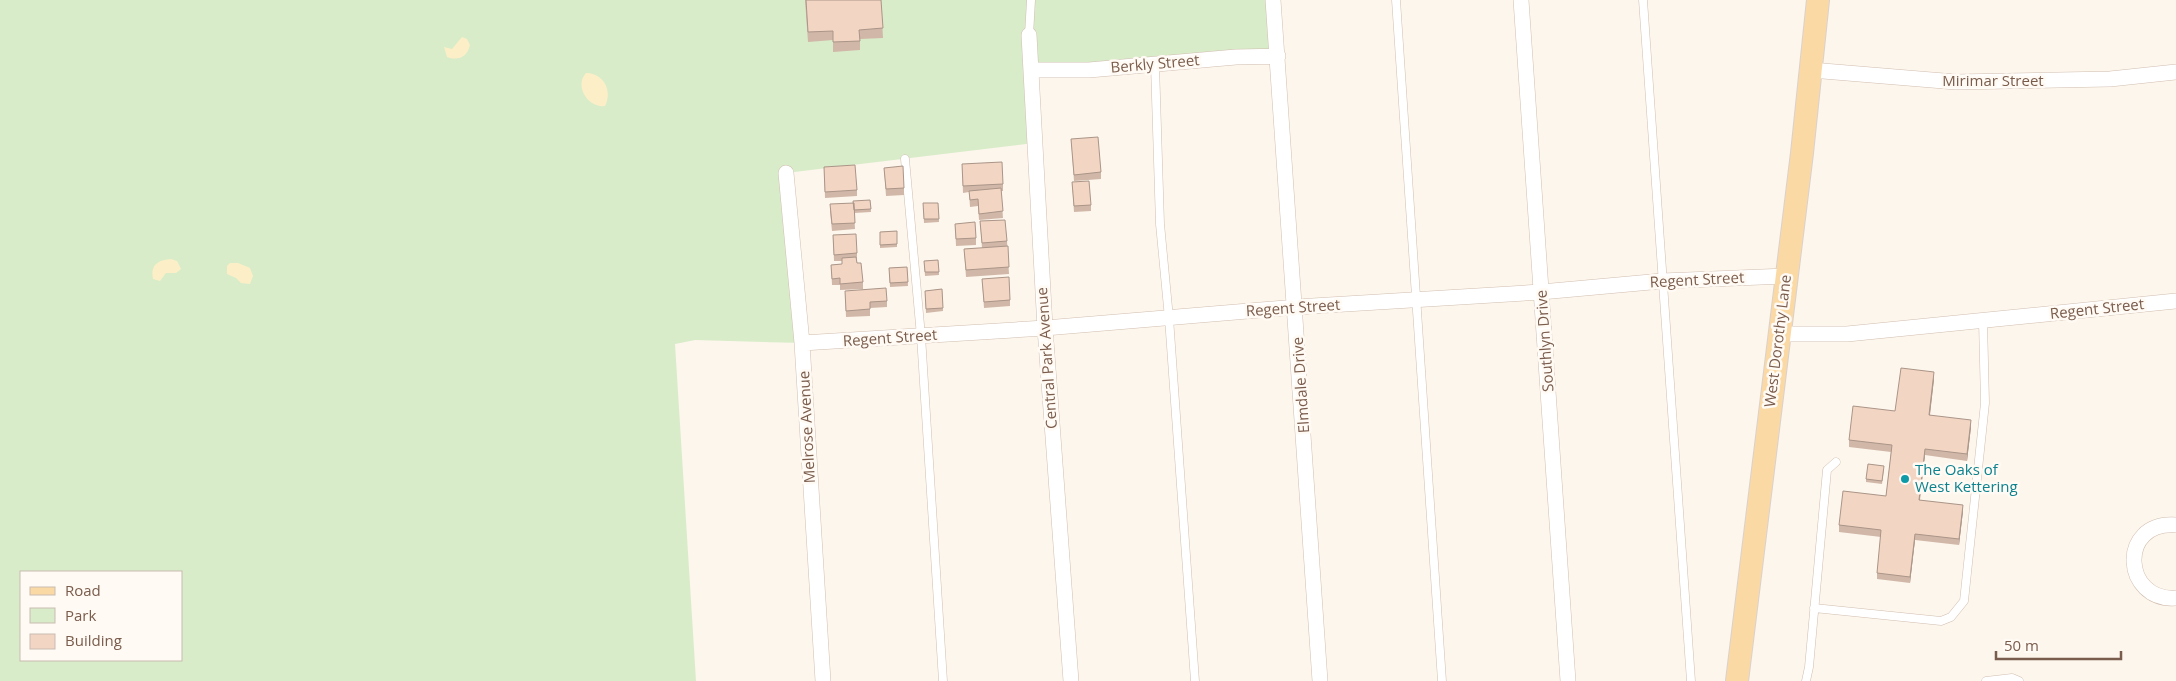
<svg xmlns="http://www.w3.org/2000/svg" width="2176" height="681" font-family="'Open Sans',sans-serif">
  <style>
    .green { fill: #d8ecc9; fill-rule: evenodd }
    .sand { fill: #fcefc7 }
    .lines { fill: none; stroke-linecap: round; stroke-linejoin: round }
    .service-casing { stroke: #d1beb0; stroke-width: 9 }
    .minor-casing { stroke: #d1beb0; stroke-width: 16 }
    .primary-casing { stroke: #dad1cd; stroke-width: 24 }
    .service { stroke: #fff; stroke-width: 8 }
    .minor { stroke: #fff; stroke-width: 15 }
    .primary { stroke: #fbd9a5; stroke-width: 22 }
    .wall { fill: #d1b7a8 }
    .shaded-wall { fill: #aa9588 }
    .building { fill: #f3d5c3; stroke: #aa9588 }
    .culture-dot { fill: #0f9aa8; stroke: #fffaf3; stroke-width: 2 }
    .labels { text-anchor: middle; stroke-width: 5; stroke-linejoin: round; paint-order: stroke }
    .street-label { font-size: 15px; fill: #7a5c4d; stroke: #fffaf3 }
    .culture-label { font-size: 15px; fill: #0d838f; stroke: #fffaf3; text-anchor: start }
  </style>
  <rect width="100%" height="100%" fill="#fdf6ec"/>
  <path class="green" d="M0 0H1273L1278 56 1032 70 1034 143 786 173 802 343 695 340 675 344 696 681H0ZM21 572H181V660H21Z"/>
  <path class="sand" d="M462 37 467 39 470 45C467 57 459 61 447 57L444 47 452 49Z
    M586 73C603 73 613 90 605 106 588 108 574 86 586 73Z
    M171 259 177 261 181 269 176 273H166L160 281 153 279C150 265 158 260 171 259Z
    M230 263H238L250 268 253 276 250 284 241 283 236 278 227 274V266Z"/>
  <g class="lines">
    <defs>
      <path id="service" d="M1396 0 1442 681
        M1643 0 1691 681
        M1029 35 1031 0
        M1155 65 1160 224 1169 318 1195 681
        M905 159 921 336 943 681
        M1814 608 1941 621 1951 617 1964 601 1985 403 1983 321
        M1806 681 1809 667 1827 470 1836 462
        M1986 681 2012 678 2019 681"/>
      <path id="minor" d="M1273 0 1320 681
        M1521 0 1568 681
        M1029 35 1045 328 1071 681
        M1032 70H1089L1236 57 1278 56
        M1811 70 1956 82 2110 79 2176 72
        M786 173 802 343 823 681
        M1778 334H1847L2176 301
        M802 343 1045 328 1296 307 1541 292 1662 281 1785 276
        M2176 525C2117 521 2123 602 2176 598"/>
      <path id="primary" d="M1737 681 1802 153 1818 0"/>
    </defs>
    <use href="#service" class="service-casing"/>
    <use href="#minor" class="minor-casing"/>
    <use href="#primary" class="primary-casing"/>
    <use href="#service" class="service"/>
    <use href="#minor" class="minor"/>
    <use href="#primary" class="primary"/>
  </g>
  <path class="wall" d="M805 0H881L883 38 860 39V50L833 52V40L808 42Z
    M1071 139 1101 172V179L1074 181Z
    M962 164 1003 184V191H1001L1003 218 979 220 978 206 970 207 969 192 963 193Z
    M824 167 857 190V196L825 198Z
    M884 168 904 188V195L886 196Z
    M1072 182 1091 205V211L1074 212Z
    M870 200 871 212 854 213 855 229 832 231 830 211 853 203Z
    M923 203H938L939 222 924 223Z
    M980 221 1007 241 1009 274 966 277 964 249 982 248Z
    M955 224 976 238V245L956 246Z
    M897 231V247L880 248V232Z
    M833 235 857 253V263L863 282V289L840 290V285H832L831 265 842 264V261H834Z
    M938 260 939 275 925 276 924 261Z
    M907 267 908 286 890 287 889 268Z
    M982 279 1010 300V306L984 308Z
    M942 289 943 311 926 313 925 291Z
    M845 291 887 301V307L870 308V316L846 317Z
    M1934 379 1930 415 1971 427 1967 461 1925 455 1920 500 1963 511 1959 545 1915 540 1910 583 1877 579V573L1881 537 1839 532V525L1886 496 1891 452 1849 447V440L1895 411Z
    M1884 469 1882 484 1866 482V479Z"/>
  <path class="shaded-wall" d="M1934 372V379L1929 422V415Z
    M1971 420V427L1967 461V454Z
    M1925 449V455L1919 506V500Z
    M1963 505V511L1959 545V539Z
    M1915 534V540L1910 583V577Z"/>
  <path class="building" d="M806 0H881L883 28 859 30 860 41 833 42V31L808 32Z
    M1098 137 1101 172 1074 175 1071 139Z
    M1002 162 1003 184 963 186 962 164Z
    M855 165 857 190 825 192 824 167Z
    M903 166 904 188 886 189 884 168Z
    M1089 181 1091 205 1074 206 1072 182Z
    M1001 188 1003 211 979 214 978 199 970 200 969 191Z
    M870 200 871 209 854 210 853 201Z
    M854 203 855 223 832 224 830 204Z
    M923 203H938L939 219H924Z
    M1005 220 1007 241 982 243 980 221Z
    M975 222 976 238 956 239 955 224Z
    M897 231V244L880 245V232Z
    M856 234 857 253 834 255 833 235Z
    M1008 246 1009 267 966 270 964 249Z
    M856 257 857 263H861L863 282 840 284V278L832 279 831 265 842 264V258Z
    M938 260 939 272H925L924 261Z
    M907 267 908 282 890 283 889 268Z
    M1009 277 1010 300 984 302 982 279Z
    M886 288 887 301 870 302V309L846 311 845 291Z
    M942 289 943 308 926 309 925 291Z
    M1901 368 1934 372 1929 415 1971 420 1967 454 1925 449 1919 500 1963 505 1959 539 1915 534 1910 577 1877 573 1881 530 1839 525 1843 491 1886 496 1892 445 1849 440 1853 406 1895 411Z
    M1868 464 1884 466 1882 481 1866 479Z"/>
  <circle class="culture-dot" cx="1905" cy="479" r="5"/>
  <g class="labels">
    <g class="street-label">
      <text transform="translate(1155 64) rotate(-5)" y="5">Berkly Street</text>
      <text x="1993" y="86">Mirimar Street</text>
      <text transform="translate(1697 280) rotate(-3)" y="5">Regent Street</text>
      <text transform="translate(1293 308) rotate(-4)" y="5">Regent Street</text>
      <text transform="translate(2097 309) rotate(-6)" y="5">Regent Street</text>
      <text transform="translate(890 338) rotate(-4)" y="5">Regent Street</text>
      <text transform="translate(1545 341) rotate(-94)" y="5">Southlyn Drive</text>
      <text transform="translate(1778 341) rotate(-83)" y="5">West Dorothy Lane</text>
      <text transform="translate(1047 358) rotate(-94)" y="5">Central Park Avenue</text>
      <text transform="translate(1301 385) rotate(-94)" y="5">Elmdale Drive</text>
      <text transform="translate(807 427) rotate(-93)" y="5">Melrose Avenue</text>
    </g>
    <g class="culture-label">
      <text x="1915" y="475">The Oaks of<tspan x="1915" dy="17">West Kettering</tspan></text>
    </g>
  </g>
  <rect x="20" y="571" width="162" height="90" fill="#fffaf3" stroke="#cabbb1"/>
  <rect x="30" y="587" width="25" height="8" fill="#fbd9a5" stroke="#cabbb1"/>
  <text x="65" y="596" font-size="15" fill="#7a5c4d">Road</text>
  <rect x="30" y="608" width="25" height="15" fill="#d8ecc9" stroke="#cabbb1"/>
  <text x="65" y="621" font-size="15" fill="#7a5c4d">Park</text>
  <rect x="30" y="634" width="25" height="15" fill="#f3d5c3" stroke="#cabbb1"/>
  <text x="65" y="646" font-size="15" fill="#7a5c4d">Building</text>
  <path d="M1996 651v8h125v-8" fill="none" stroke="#7a5c4d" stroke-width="2.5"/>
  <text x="2004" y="651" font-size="15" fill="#7a5c4d" stroke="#fffaf3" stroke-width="4" paint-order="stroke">50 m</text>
</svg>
